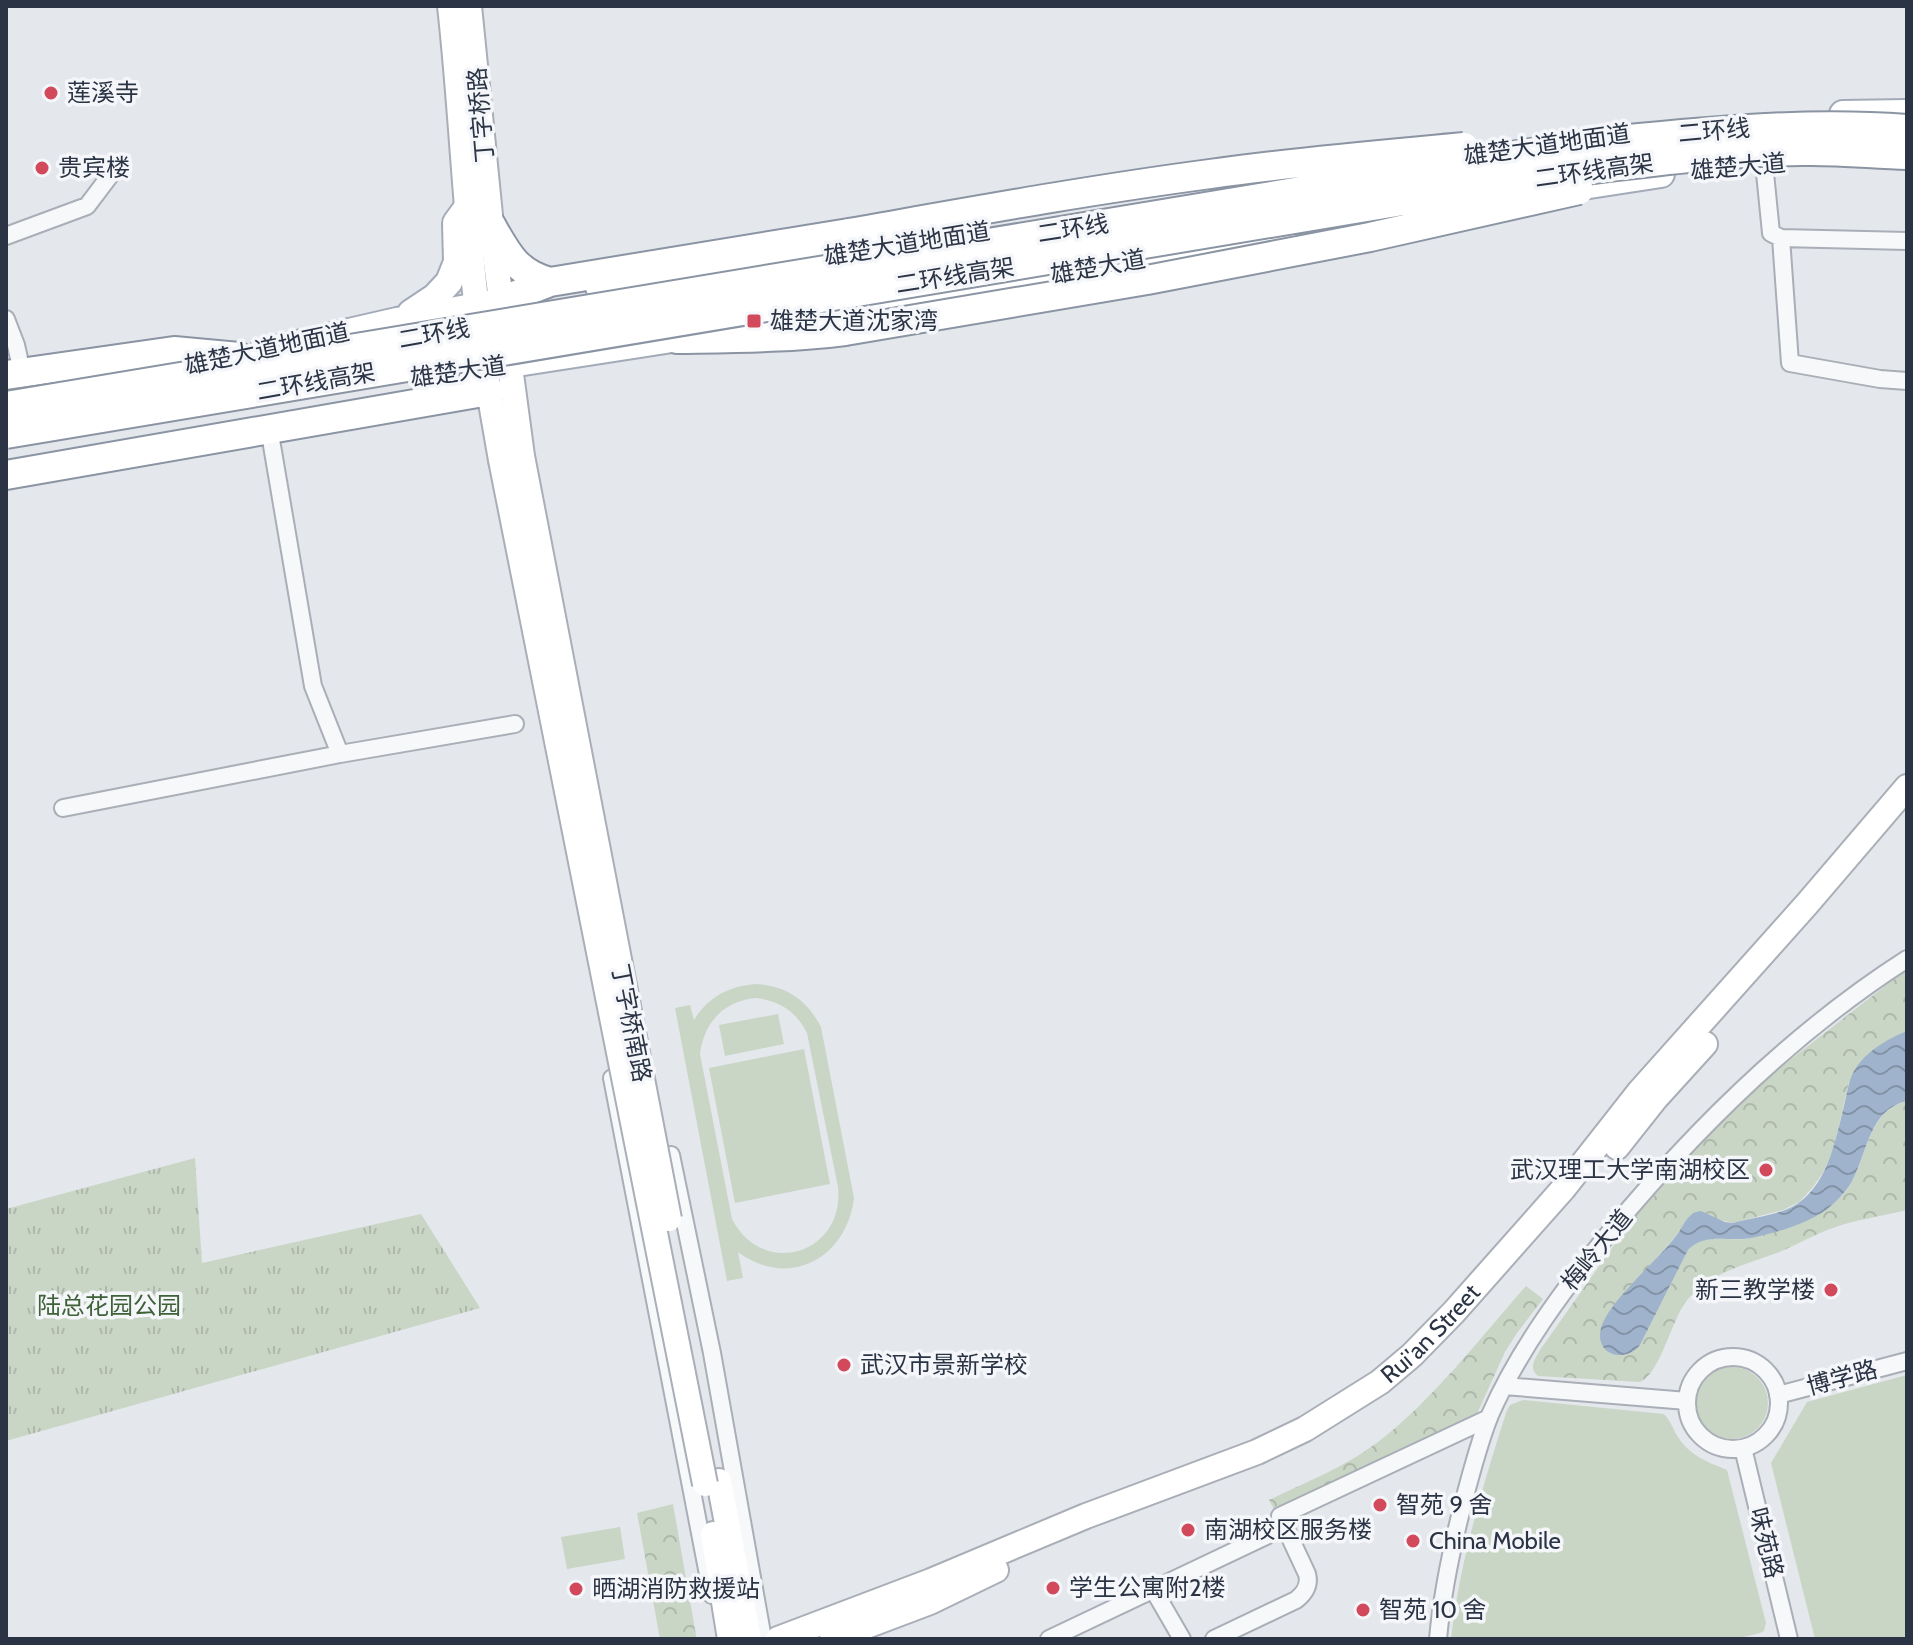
<svg xmlns="http://www.w3.org/2000/svg" width="1913" height="1645" font-family="Cabin,'Noto Sans SC',sans-serif">
  <style>
    .grass { fill: #c9d6c5; fill-rule: evenodd }
    .forest { fill: url(#forest-crowns) }
    .park { fill: url(#park-tufts) }
    .water { fill: url(#water-waves) }
    .lines { fill: none; stroke-linecap: round; stroke-linejoin: round }
    .minor-casing { stroke: #a9aeb7; stroke-width: 20 }
    .secondary-casing { stroke: #a9aeb7; stroke-width: 28 }
    .primary-casing { stroke: #a3abb8; stroke-width: 30 }
    .trunk-casing { stroke: #8b94a3; stroke-width: 32 }
    .minor { stroke: #f7f8fa; stroke-width: 16 }
    .secondary { stroke: #fff; stroke-width: 24 }
    .primary { stroke: #fff; stroke-width: 26 }
    .trunk { stroke: #fff; stroke-width: 28 }
    .secondary-bridge-casing { stroke: #a9aeb7; stroke-width: 28; stroke-linecap: butt }
    .trunk-bridge-casing { stroke: #8b94a3; stroke-width: 32; stroke-linecap: butt }
    .secondary-bridge { stroke: #fff; stroke-width: 24 }
    .trunk-bridge { stroke: #fff; stroke-width: 28 }
    .poi-dot { fill: #d1495b; stroke: #f4f6f9; stroke-width: 3 }
    .labels { text-anchor: middle; stroke-width: 7; stroke-linejoin: round; paint-order: stroke }
    .poi-label { font-size: 24px; fill: #2b3445; stroke: #f4f6f9; text-anchor: start }
    .street-label { font-size: 24px; fill: #2b3445; stroke: #f4f6f9 }
    .park-label { font-size: 24px; fill: #3f6138; stroke: #f4f6f9 }
  </style>
  <defs>
    <pattern id="forest-crowns" width="20" height="18" patternUnits="userSpaceOnUse" patternTransform="scale(2)"><rect width="20" height="18" fill="#c9d6c5"/><path d="M2 6a3 3 0 1 1 6 0M12 15a3 3 0 1 1 6 0" fill="none" stroke="#adb8ab"/></pattern>
    <pattern id="park-tufts" width="24" height="20" patternUnits="userSpaceOnUse" patternTransform="scale(2)"><rect width="24" height="20" fill="#c9d6c5"/><path d="M3 7l-1-3M5 7V3M7 7l1-3M15 17l-1-3M17 17v-4M19 17l1-3" fill="none" stroke="#adb8ab"/></pattern>
    <pattern id="water-waves" width="16" height="10" patternUnits="userSpaceOnUse" patternTransform="scale(2)"><rect width="16" height="10" fill="#9fb4cc"/><path d="M0 5q4-4 8 0t8 0" fill="none" stroke="#8293a7"/></pattern>
  </defs>
  <rect width="100%" height="100%" fill="#e4e7ec"/>
  <path class="grass" d="M756 984C787 986 807 1000 821 1027L854 1198C847 1258 789 1290 738 1252L743 1278 727 1281 675 1008 690 1005 694 1020C708 997 729 986 756 984ZM756 998C780 1001 796 1011 807 1033L838 1187C845 1254 763 1279 732 1219L700 1054C704 1022 724 1001 756 998Z
    M778 1014 784 1044 725 1056 719 1025Z
    M804 1049 830 1184 735 1203 709 1068Z
    M1696 1403a36 36 0 1 1 72 0a36 36 0 1 1-72 0Z
    M1907 1375V1639H1815L1771 1463 1807 1402Z
    M1523 1400 1664 1414C1670 1420 1673 1429 1678 1437 1690 1456 1708 1462 1727 1470L1766 1623 1764 1631 1760 1633 1736 1639H1451C1460 1560 1483 1485 1507 1410L1510 1405Z
    M620 1527 625 1559 567 1569 561 1537Z"/>
  <path class="forest" d="M1907 969V1031L1878 1047 1849 1082 1835 1143 1829 1160 1822 1174 1813 1187 1799 1202 1783 1210 1733 1223 1717 1219 1686 1221 1675 1237 1618 1301 1615 1354C1626 1357 1632 1352 1640 1345L1688 1250C1704 1231 1730 1243 1752 1238 1776 1231 1805 1224 1826 1209 1835 1203 1846 1193 1851 1183 1868 1153 1868 1111 1907 1101V1210C1882 1216 1854 1220 1830 1229 1811 1236 1793 1247 1774 1254 1744 1265 1710 1273 1688 1299 1671 1319 1661 1373 1640 1382L1538 1376C1528 1368 1535 1359 1540 1350L1628 1225 1706 1137 1764 1080Z
    M1526 1286 1543 1299 1517 1333 1505 1352 1476 1416 1275 1511 1269 1500C1306 1482 1345 1467 1378 1442 1432 1401 1480 1338 1526 1286Z
    M673 1504 696 1635V1639H660L637 1513Z"/>
  <path class="park" d="M195 1158 202 1263 421 1214 480 1308 6 1441V1209Z"/>
  <path class="water" d="M1907 1031V1101C1868 1110 1868 1153 1851 1183 1845 1193 1835 1203 1826 1210 1804 1225 1778 1232 1752 1238 1730 1242 1704 1232 1688 1250L1640 1345C1625 1364 1594 1355 1601 1328 1608 1302 1658 1260 1676 1236 1681 1230 1684 1221 1690 1216 1694 1212 1695 1212 1701 1211L1725 1222 1733 1223C1751 1218 1774 1216 1792 1207 1827 1188 1835 1142 1844 1106 1847 1094 1848 1082 1854 1071 1865 1052 1887 1039 1907 1031Z"/>
  <g class="lines">
    <defs>
      <path id="minor" d="M1764 163 1771 233 1781 238 1907 241
        M6 236 87 206 118 165
        M1781 238 1790 363 1880 379 1907 381
        M6 319 16 345 22 372
        M269 428 313 686 340 754
        M63 808 340 754 515 724
        M612 1078 712 1595
        M649 1160 671 1155 712 1353 763 1639
        M1687 1403a46 46 0 1 1 92 0a46 46 0 1 1-92 0Z
        M1504 1386 1687 1401
        M1778 1395 1907 1361
        M1743 1448 1789 1639
        M1153 1589 1182 1639
        M1049 1639 1285 1527
        M1214 1639 1296 1600C1305 1593 1310 1585 1307 1574L1280 1516 1489 1418
        M1438 1639C1442 1595 1451 1551 1462 1508 1470 1477 1478 1445 1490 1415 1519 1349 1564 1289 1609 1233 1695 1129 1793 1032 1907 959"/>
      <g id="secondary">
        <path d="M450 6C462 113 465 220 479 326"/>
        <path d="M469 6 491 225 522 456"/>
        <path d="M486 374 501 460"/>
        <path d="M1617 1147 1655 1099 1705 1044"/>
        <path d="M719 1481 749 1639"/>
        <path d="M713 1534 730 1639"/>
        <path id="s1" d="M778 1639 931 1581 1086 1516 1257 1452 1305 1429 1380 1382 1412 1355 1454 1312 1563 1189 1640 1091 1807 904 1907 787"/>
        <path d="M832 1639 930 1602 996 1570"/>
      </g>
      <path id="primary" d="M1843 114 1907 113
        M1557 190 1661 174
        M599 287 822 257
        M411 313 435 297 449 282 457 262 456 223 467 208
        M737 328 1329 227
        M262 352 397 321 521 298
        M472 370 698 335"/>
      <path id="trunk" d="M491 225C507 253 516 273 550 282
        M501 301 550 282 849 233
        M677 339C734 338 789 338 845 331
        M6 375 174 351 239 357
        M6 475 489 391"/>
    </defs>
    <use href="#minor" class="minor-casing"/>
    <use href="#secondary" class="secondary-casing"/>
    <use href="#primary" class="primary-casing"/>
    <use href="#trunk" class="trunk-casing"/>
    <use href="#minor" class="minor"/>
    <use href="#secondary" class="secondary"/>
    <use href="#primary" class="primary"/>
    <use href="#trunk" class="trunk"/>
    <defs>
      <path id="secondary-bridge" d="M522 456 669 1219
        M501 460 705 1484"/>
      <path id="trunk-bridge" d="M849 233C969 212 1089 190 1210 174 1294 162 1379 155 1464 147
        M845 331 1147 280 1370 237 1579 190
        M6 406 1597 142C1701 132 1802 121 1907 129
        M6 434 1593 169C1663 161 1732 151 1802 151 1837 150 1872 154 1907 155"/>
    </defs>
    <use href="#secondary-bridge" class="secondary-bridge-casing"/>
    <use href="#trunk-bridge" class="trunk-bridge-casing"/>
    <use href="#secondary-bridge" class="secondary-bridge"/>
    <use href="#trunk-bridge" class="trunk-bridge"/>
  </g>
  <g class="poi-dot">
    <circle cx="51" cy="93" r="8"/>
    <circle cx="42" cy="168" r="8"/>
    <rect x="746" y="313" width="16" height="16" rx="4"/>
    <circle cx="1766" cy="1170" r="8"/>
    <circle cx="1831" cy="1290" r="8"/>
    <circle cx="844" cy="1365" r="8"/>
    <circle cx="1380" cy="1505" r="8"/>
    <circle cx="1188" cy="1530" r="8"/>
    <circle cx="1413" cy="1541" r="8"/>
    <circle cx="1053" cy="1588" r="8"/>
    <circle cx="576" cy="1589" r="8"/>
    <circle cx="1363" cy="1610" r="8"/>
  </g>
  <g class="labels">
    <g class="poi-label">
      <text x="67" y="101">莲溪寺</text>
      <text x="58" y="176">贵宾楼</text>
      <text x="770" y="329">雄楚大道沈家湾</text>
      <text x="1750" y="1178" text-anchor="end">武汉理工大学南湖校区</text>
      <text x="1815" y="1298" text-anchor="end">新三教学楼</text>
      <text x="860" y="1373">武汉市景新学校</text>
      <text x="1396" y="1513">智苑 9 舍</text>
      <text x="1204" y="1538">南湖校区服务楼</text>
      <text x="1429" y="1549">China Mobile</text>
      <text x="1069" y="1596">学生公寓附2楼</text>
      <text x="592" y="1597">晒湖消防救援站</text>
      <text x="1379" y="1618">智苑 10 舍</text>
    </g>
    <g class="street-label">
      <text transform="translate(481 115) rotate(-95)" y="8">丁字桥路</text>
      <text transform="translate(1714 131) rotate(-5)" y="8">二环线</text>
      <text transform="translate(1547 145) rotate(-8)" y="8">雄楚大道地面道</text>
      <text transform="translate(1738 167) rotate(-5)" y="8">雄楚大道</text>
      <text transform="translate(1594 171) rotate(-8)" y="8">二环线高架</text>
      <text transform="translate(1073 229) rotate(-9)" y="8">二环线</text>
      <text transform="translate(907 244) rotate(-9)" y="8">雄楚大道地面道</text>
      <text transform="translate(1098 267) rotate(-10)" y="8">雄楚大道</text>
      <text transform="translate(955 276) rotate(-9)" y="8">二环线高架</text>
      <text transform="translate(434 334) rotate(-10)" y="8">二环线</text>
      <text transform="translate(267 349) rotate(-12)" y="8">雄楚大道地面道</text>
      <text transform="translate(458 372) rotate(-8)" y="8">雄楚大道</text>
      <text transform="translate(316 382) rotate(-10)" y="8">二环线高架</text>
      <text transform="translate(631 1023) rotate(79)" y="8">丁字桥南路</text>
      <text transform="translate(1597 1250) rotate(-51)" y="8">梅岭大道</text>
      <text dy="8" stroke="none"><textPath href="#s1" startOffset="726">Rui'an Street</textPath></text>
      <text transform="translate(1842 1378) rotate(-15)" y="8">博学路</text>
      <text transform="translate(1766 1543) rotate(76)" y="8">味苑路</text>
    </g>
    <g class="park-label">
      <text x="109" y="1314">陆总花园公园</text>
    </g>
  </g>
  <rect width="1913" height="1645" fill="none" stroke="#2b3445" stroke-width="16"/>
</svg>
